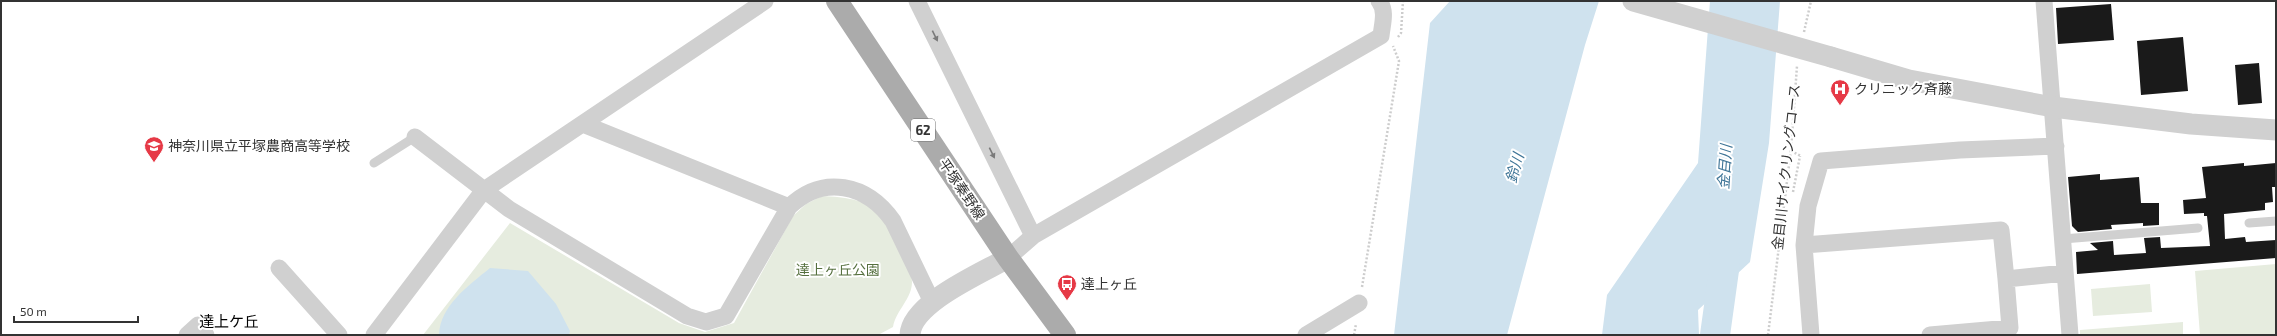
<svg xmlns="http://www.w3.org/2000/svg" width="2277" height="336" font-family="'Exo 2','Noto Sans JP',sans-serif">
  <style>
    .green { fill: #e6ecdf }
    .water { fill: #cfe2ee }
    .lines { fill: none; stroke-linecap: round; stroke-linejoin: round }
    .river { stroke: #cfe2ee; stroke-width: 30 }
    .building { fill: #1a1a1a }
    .path { stroke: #cdcdcd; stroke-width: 2.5; stroke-dasharray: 2 2; stroke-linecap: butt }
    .service { stroke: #d0d0d0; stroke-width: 9 }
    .minor { stroke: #d0d0d0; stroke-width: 17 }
    .tertiary { stroke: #d0d0d0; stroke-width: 21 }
    .primary { stroke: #ababab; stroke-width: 22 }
    .tertiary-bridge { stroke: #d0d0d0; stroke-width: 21 }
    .oneway { fill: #7a7a7a }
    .labels { text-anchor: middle; stroke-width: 4; stroke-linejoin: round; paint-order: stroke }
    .shield { fill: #fff; stroke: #707070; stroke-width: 1 }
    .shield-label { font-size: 13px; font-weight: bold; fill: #333 }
    .poi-label { font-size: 14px; fill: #333; stroke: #fff; text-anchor: start }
    .street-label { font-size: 14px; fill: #333; stroke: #fff }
    .park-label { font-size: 14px; fill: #56703f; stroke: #fff }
    .water-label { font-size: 15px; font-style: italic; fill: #3f7597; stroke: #fff }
    .neighbourhood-label { font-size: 15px; fill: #000; stroke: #fff }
  </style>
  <rect width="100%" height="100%" fill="#fff"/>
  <path class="green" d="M822 196C872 198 886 209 903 256 905 264 912 274 912 282 912 299 896 310 893 327L878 335H423L510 223 679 323 705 332 734 323 793 216 806 204Z
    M2276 264V335H2200L2195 271Z
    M2150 284 2152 312 2093 316 2091 289Z
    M2183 322V335H2080V330Z"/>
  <path class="water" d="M1450 1H1599L1585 45 1507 335H1394L1430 23Z
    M1710 1H1780L1769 143 1750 262 1698 310 1699 335H1602L1607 295 1698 163Z
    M490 268 528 271 556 304 570 331 569 335H439C440 306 468 286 490 268Z"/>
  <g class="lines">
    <path class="river" d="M1715 335 1725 263 1724 248"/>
  </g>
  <path class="building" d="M2111 4 2114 40 2058 44 2056 8Z
    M2183 37 2188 91 2141 95 2137 41Z
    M2259 63 2262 103 2238 105 2235 65Z
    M2244 163V166L2276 163V187H2272L2273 202 2265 203V210L2224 214 2225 239 2245 237 2246 242 2276 240V258L2077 274 2076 252 2098 250 2090 243 2113 241 2114 255 2146 253 2144 238 2160 237 2161 248 2210 246 2207 216H2204V213L2184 214 2183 200 2206 198 2202 167Z
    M2100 174V180L2139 177 2141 203H2159V225L2143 226V223L2111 225 2112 229 2078 232 2072 226 2068 177Z"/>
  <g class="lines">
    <path class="path" d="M1804 32 1811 1
      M1398 37 1401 33 1403 1
      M1791 151 1801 156
      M1793 192 1800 156
      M1362 287 1399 61 1393 46
      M1354 335 1356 324
      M1768 335 1791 149 1797 66"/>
    <path class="service" d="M374 163 415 137
      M2249 223 2276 221
      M2063 239 2198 228"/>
    <path class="minor" d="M917 1 1033 236 1008 258
      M2044 1 2070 335
      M583 124 789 207
      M415 137 509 209 687 316 706 322 726 316 789 207C823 174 867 184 893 221L932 302
      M1033 236 1381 36C1382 25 1387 11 1379 1
      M1804 245 2001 230 2006 279
      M279 268 339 335
      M187 335 198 325 206 335
      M374 335 484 190 765 1
      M1306 335 1359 303
      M1811 335 1804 245 1808 206 1821 161 1960 150 2056 146
      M1930 335 2010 328 2006 279 2065 273"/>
    <path class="tertiary" d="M1831 57 1909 80 2053 107 2191 124 2276 130
      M910 335C911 303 982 273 1008 258"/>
    <path class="primary" d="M837 1 1008 258 1065 335"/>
    <path class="tertiary-bridge" d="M1633 1 1831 57"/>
  </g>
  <defs><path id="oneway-solid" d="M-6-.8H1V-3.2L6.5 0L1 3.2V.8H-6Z"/></defs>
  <g class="oneway">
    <use href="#oneway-solid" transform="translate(935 36) rotate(64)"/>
    <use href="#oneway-solid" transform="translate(992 153) rotate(64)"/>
  </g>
  <defs>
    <symbol id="hospital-pin" viewBox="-11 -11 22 30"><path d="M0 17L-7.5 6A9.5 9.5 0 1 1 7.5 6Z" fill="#e63946" stroke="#fff"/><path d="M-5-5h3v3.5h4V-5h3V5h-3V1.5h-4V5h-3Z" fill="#fff"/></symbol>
    <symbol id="school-pin" viewBox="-11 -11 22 30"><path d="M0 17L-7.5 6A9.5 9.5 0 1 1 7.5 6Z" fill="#e63946" stroke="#fff"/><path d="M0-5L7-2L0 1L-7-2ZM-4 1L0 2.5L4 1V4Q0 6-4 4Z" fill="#fff"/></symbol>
    <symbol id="bus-pin" viewBox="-11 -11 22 30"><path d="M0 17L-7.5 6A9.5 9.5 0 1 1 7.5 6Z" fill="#e63946" stroke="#fff"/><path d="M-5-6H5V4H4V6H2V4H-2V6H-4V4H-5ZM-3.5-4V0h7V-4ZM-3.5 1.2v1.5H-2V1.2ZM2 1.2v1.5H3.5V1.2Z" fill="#fff"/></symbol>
  </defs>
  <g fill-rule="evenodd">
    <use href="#hospital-pin" x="1829" y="78" width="22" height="30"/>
    <use href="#school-pin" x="143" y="135" width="22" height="30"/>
    <use href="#bus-pin" x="1056" y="273" width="22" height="30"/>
  </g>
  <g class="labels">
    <rect class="shield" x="911" y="119" width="24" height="22" rx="3"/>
    <g class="shield-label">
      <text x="923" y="135">62</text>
    </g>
    <g class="poi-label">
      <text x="1854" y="94">クリニック斉藤</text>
      <text x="168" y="151">神奈川県立平塚農商高等学校</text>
      <text x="1081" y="289">達上ヶ丘</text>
    </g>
    <g class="street-label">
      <text transform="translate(1786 167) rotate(-84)" y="5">金目川サイクリングコース</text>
      <text transform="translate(962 189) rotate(56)" y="5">平塚秦野線</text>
    </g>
    <g class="park-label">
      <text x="838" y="275">達上ヶ丘公園</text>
    </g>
    <g class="water-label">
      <text transform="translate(1725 167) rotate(-86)" y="5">金目川</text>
      <text transform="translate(1515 168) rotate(-74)" y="5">鈴川</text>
    </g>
    <g class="neighbourhood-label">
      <text x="229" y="327">達上ケ丘</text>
    </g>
  </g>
  <rect width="2277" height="336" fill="none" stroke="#333333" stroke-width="4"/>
  <path d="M14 316v6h124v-6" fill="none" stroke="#333333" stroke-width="2"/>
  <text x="20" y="316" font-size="12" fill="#333333" stroke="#ffffff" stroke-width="3" paint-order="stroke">50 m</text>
</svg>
